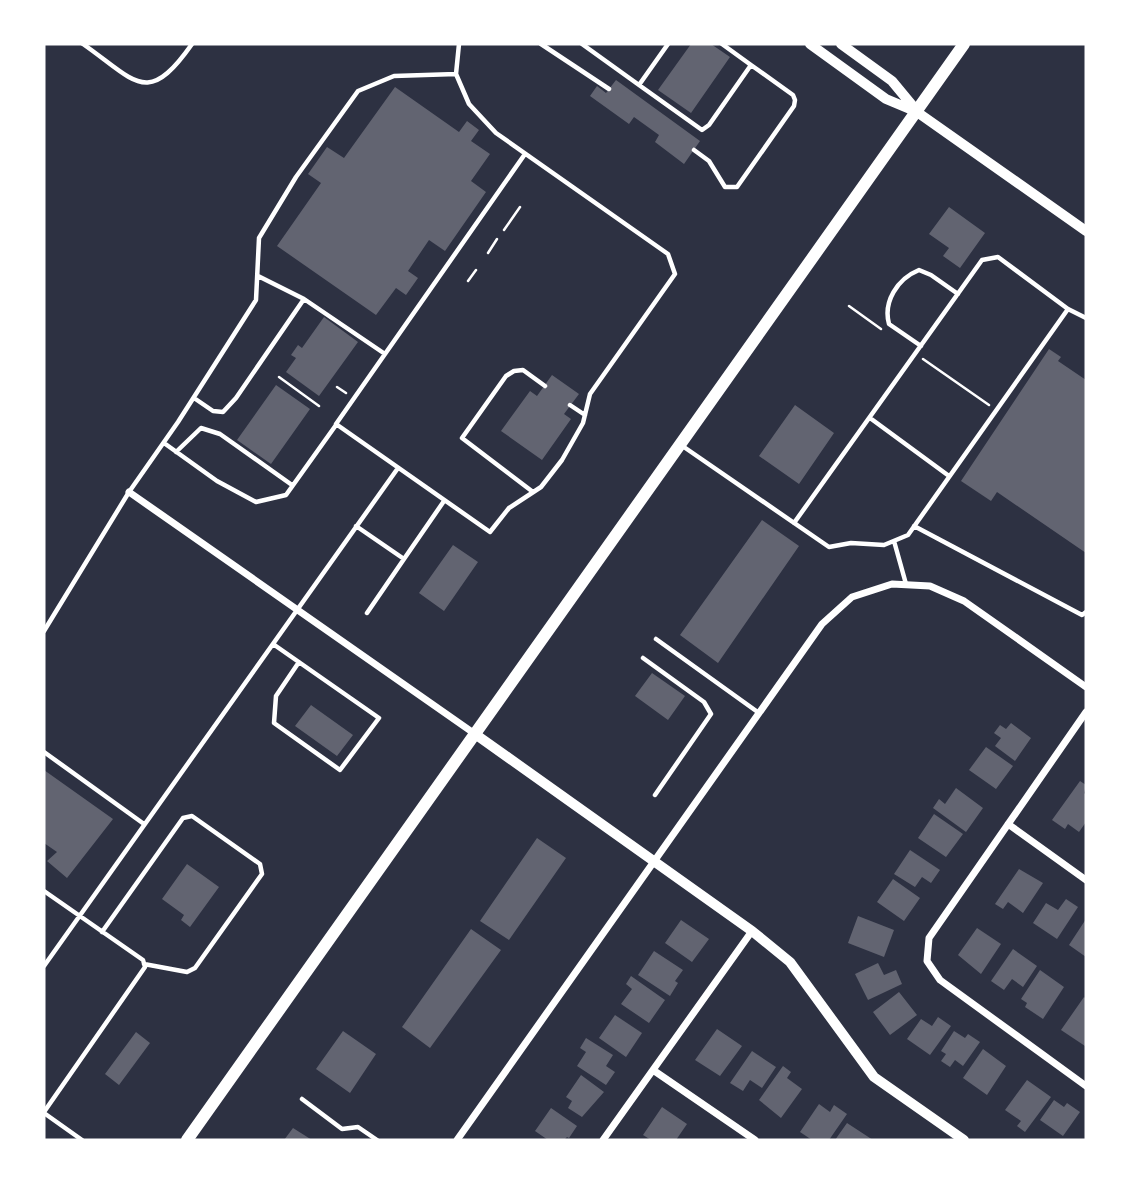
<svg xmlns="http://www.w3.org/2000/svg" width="1130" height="1184" font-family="Mulish,sans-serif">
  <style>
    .building { fill: #626471 }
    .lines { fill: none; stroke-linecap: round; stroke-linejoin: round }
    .path { stroke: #fff; stroke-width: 2.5 }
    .service { stroke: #fff; stroke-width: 4.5 }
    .minor { stroke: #fff; stroke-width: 7 }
    .tertiary { stroke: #fff; stroke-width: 10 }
    .secondary { stroke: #fff; stroke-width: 10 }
    .primary { stroke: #fff; stroke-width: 12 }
  </style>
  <rect width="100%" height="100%" fill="#2d3142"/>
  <path class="building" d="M691 44H711L730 57 691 113 658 90Z
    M616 80 700 141 684 164 655 142 659 135 634 117 629 124 590 96 597 86 606 93Z
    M395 87 459 132 467 121 479 130 471 141 490 154 471 181 486 192 445 251 429 240 408 271 418 278 406 295 396 288 376 315 277 246 321 183 308 174 327 147 344 158Z
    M949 207 985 233 960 268 943 256 949 248 929 234Z
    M324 317 358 342 319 396 286 372 296 358 291 355 298 345 302 348Z
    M1049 349 1061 357 1058 361 1086 380V553L997 492 991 501 961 481Z
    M552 375 579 394 564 414 571 419 542 460 501 431 530 391 537 396Z
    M276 385 310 409 271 464 237 440Z
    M795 405 834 433 799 484 759 456Z
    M762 520 799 546 718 663 680 635Z
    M453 545 478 562 444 611 419 593Z
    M652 673 685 696 668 720 635 696Z
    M311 705 353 735 337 756 295 726Z
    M1011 723 1031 738 1015 761 995 746 1001 738 994 733 1000 725 1006 729Z
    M986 747 1013 766 996 789 969 770Z
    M44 770 113 819 67 878 47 861 57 852 44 843Z
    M1080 781 1086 785 1084 793 1086 795V822L1079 832 1068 824 1065 829 1052 820Z
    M956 788 983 808 966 832 933 808 939 799 945 804Z
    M934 814 963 834 946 857 918 838Z
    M537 838 566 858 509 940 480 921Z
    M910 850 940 870 931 883 922 877 915 887 894 874Z
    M187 864 219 887 190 927 181 920 184 915 162 899Z
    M1019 869 1043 883 1023 913 1008 902 1003 909 995 904Z
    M893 879 920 898 904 921 877 902Z
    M1066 899 1078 907 1057 939 1033 923 1046 903 1058 910Z
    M858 916 894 930 884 957 848 943Z
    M1086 919V957L1069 945Z
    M681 920 709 939 692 962 665 943Z
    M977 928 1001 944 981 974 958 955Z
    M471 929 501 950 430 1048 402 1027Z
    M1013 949 1037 966 1023 987 1012 979 1004 990 991 981Z
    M654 951 683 970 675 981 678 983 670 996 638 975Z
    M878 963 884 975 896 970 902 984 868 1000 855 974Z
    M1040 970 1064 987 1043 1019 1025 1007 1027 1003 1021 999Z
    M631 976 665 1000 649 1023 621 1004 632 989 626 984Z
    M899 992 917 1015 890 1035 873 1012Z
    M1084 997 1086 999 1085 1046 1061 1030Z
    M615 1015 642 1033 626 1057 599 1038Z
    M938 1017 951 1026 930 1055 907 1039 921 1019 932 1026Z
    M717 1029 742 1046 720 1076 695 1060Z
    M343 1031 376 1054 350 1093 316 1069Z
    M954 1031 965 1038 968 1034 980 1042 963 1066 955 1060 950 1067 941 1061 946 1054 941 1051Z
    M136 1032 150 1043 119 1085 105 1074Z
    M586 1038 613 1055 606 1066 615 1072 606 1085 577 1066 586 1052 580 1048Z
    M983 1049 1006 1066 987 1095 963 1078Z
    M752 1051 776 1067 762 1088 750 1080 743 1091 730 1083Z
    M783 1066 791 1072 787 1078 802 1089 781 1118 759 1100Z
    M581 1075 604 1092 582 1117 568 1108 572 1101 566 1097Z
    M1027 1080 1051 1097 1025 1132 1017 1126 1021 1121 1005 1110Z
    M1054 1100 1064 1107 1067 1103 1080 1112 1063 1136 1040 1120Z
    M819 1104 830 1112 834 1105 847 1114 829 1140H812L800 1132Z
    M662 1107 687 1124 676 1140H651L643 1135Z
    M551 1108 577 1126 569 1138 567 1137 564 1140H548L535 1131Z
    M847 1123 873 1140H835Z
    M293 1128 312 1140H284Z"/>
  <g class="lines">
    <path class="path" d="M504 230 520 207
      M488 253 497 239
      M468 281 476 270
      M849 306 881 329
      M923 359 989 405
      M279 377 319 406
      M337 387 346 393"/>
    <path class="service" d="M83 44C136 81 147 108 192 44
      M541 44 609 89
      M582 44 639 85
      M668 44 639 85 702 130 709 125 751 65 722 44
      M456 74 459 44
      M694 150 709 161 725 187H737L794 106 795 100 793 95 751 65
      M304 299 385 354
      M921 346 889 324C883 302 897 279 919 270L931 275 958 294
      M194 398 213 411 223 412 236 398 304 299 258 276
      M570 405 585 415
      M870 418 949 476
      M164 443 217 481 256 502 286 495 336 425
      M681 445 829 547 851 543 884 545 908 535 1068 309
      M176 452 201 428 220 434 292 485
      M533 492 462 438 506 376 514 371 523 370 545 386
      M794 523 982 260 998 257 1068 309 1086 318
      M356 526 404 559 444 501
      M914 526 1082 615 1086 612
      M894 541 906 584
      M367 613 404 559
      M44 631 129 492 178 422 256 300 259 238 296 177 358 91 394 76 456 74 469 104 496 133 668 254 675 274 590 394 583 423 562 460 541 487 509 508 490 532 336 424 525 154
      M656 639 759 713
      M273 644 379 718 340 770 274 723 276 696 299 662
      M643 658 704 702 711 714 655 795
      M44 752 144 824
      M44 891 143 960 145 967 44 1112
      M102 932 183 818 192 816 260 864 262 874 195 968 187 972 144 964
      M44 966 398 468
      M302 1099 342 1129 358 1127 377 1140
      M44 1113 82 1140"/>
    <path class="minor" d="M129 492 475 734
      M1086 712 929 938 927 961 940 980 1086 1086
      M1008 824 1086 880
      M653 1070 755 1140
      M457 1140 822 624 852 597 892 584 930 586 964 601 1086 687
      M603 1140 752 931"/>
    <path class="tertiary" d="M917 112 1086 231
      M475 734 752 931 790 962 874 1077 964 1140"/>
    <path class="secondary" d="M810 44 886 99 917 112
      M841 44 892 81 916 110"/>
    <path class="primary" d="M187 1140 964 44"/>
  </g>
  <rect width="1130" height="1184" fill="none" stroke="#ffffff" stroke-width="91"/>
</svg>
